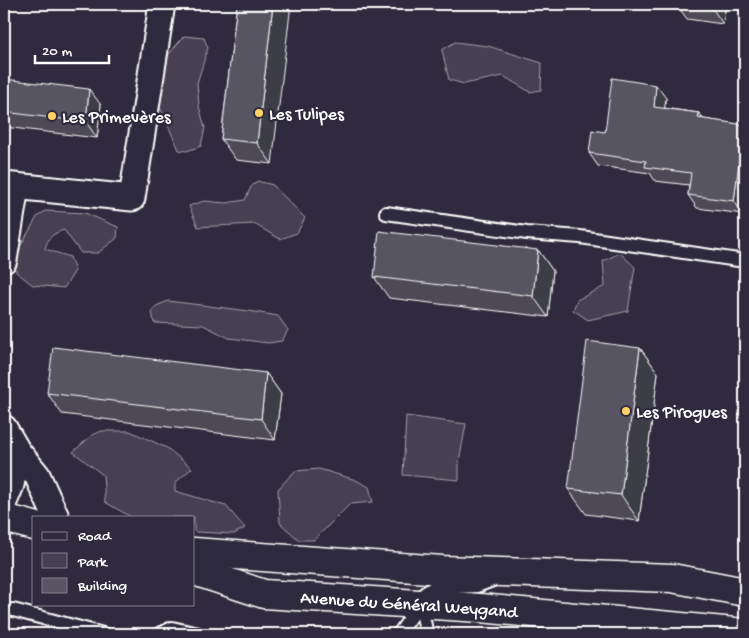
<svg xmlns="http://www.w3.org/2000/svg" width="749" height="638" font-family="'Gochi Hand',sans-serif">
  <style>
    .green { fill: #464152; stroke: #a2a0a8 }
    .lines { fill: none; stroke-linecap: round; stroke-linejoin: round }
    .service-casing { stroke: #fff; stroke-width: 16 }
    .minor-casing { stroke: #fff; stroke-width: 29 }
    .secondary-casing { stroke: #fff; stroke-width: 31 }
    .service { stroke: #2f2a3d; stroke-width: 12 }
    .minor { stroke: #2f2a3d; stroke-width: 25 }
    .secondary { stroke: #2f2a3d; stroke-width: 28 }
    .wall { fill: #4d4956; stroke: #fff }
    .shaded-wall { fill: #3e3c46; stroke: #fff }
    .building { fill: #595564; stroke: #fff }
    .poi-dot { fill: #ffd166; stroke: #2f2a3d; stroke-width: 2 }
    .labels { text-anchor: middle; stroke-width: 4.5; stroke-linejoin: round; paint-order: stroke }
    .poi-label { font-size: 18px; fill: #fff; stroke: #2f2a3d; text-anchor: start }
    .street-label { font-size: 18px; fill: #fff; stroke: #2f2a3d }
  </style>
  <rect width="100%" height="100%" fill="#2f2a3d"/>
  <filter id="ink" filterUnits="userSpaceOnUse"><feTurbulence type="fractalNoise" baseFrequency=".02" numOctaves="2"/><feDisplacementMap in="SourceGraphic" scale="10" xChannelSelector="R" yChannelSelector="G"/><feConvolveMatrix kernelMatrix="1 2 1 2 8 2 1 2 1" color-interpolation-filters="sRGB"/></filter>
  <g filter="url(#ink)">
    <path class="green" d="M184 36 204 38 208 48 197 83 199 106 205 128 201 146 187 151 179 150 158 103 169 54Z
      M455 42 488 46 542 63 541 90 530 92 503 76 464 84 449 80 442 50Z
      M257 181 273 185 305 218 297 233 280 239 254 224 198 227 189 206 204 201 226 203 245 200 251 187Z
      M45 211 85 213 118 227 117 238 98 253H81L64 230C52 234 48 237 45 249L70 257 75 271 64 288 33 285 16 272 17 252 37 217Z
      M620 253 635 267 628 311 588 320 573 310 577 300 605 286 603 261Z
      M168 301 249 311 278 316 288 330 282 341 268 343 229 338 203 325 154 323 152 311 156 306Z
      M406 416 466 424 459 462V480L403 475Z
      M102 431H130L167 448 192 468 175 483V491L226 506 245 528 234 534 196 532 194 531V517H131L105 502 103 475 73 452 92 435Z
      M319 469 356 480 369 487 373 502 350 504 314 540H299L280 523 278 489 295 471Z"/>
    <g class="lines">
      <defs>
        <path id="service" d="M386 213 527 233 580 237 745 261
          M420 604 427 634
          M13 610 103 634
          M160 634 172 628 199 634
          M399 634 420 604 425 593 433 588 477 586 493 580"/>
        <path id="minor" d="M4 185 132 198 162 4
          M4 260 16 187
          M4 428 18 452
          M4 502 11 485 18 452 37 475 56 517"/>
        <g id="secondary">
          <path d="M4 518 34 526"/>
          <path d="M194 552 442 570 672 578 745 592"/>
          <path id="s1" d="M194 571 264 594 480 608 745 633"/>
        </g>
      </defs>
      <use href="#service" class="service-casing"/>
      <use href="#minor" class="minor-casing"/>
      <use href="#secondary" class="secondary-casing"/>
      <use href="#service" class="service"/>
      <use href="#minor" class="minor"/>
      <use href="#secondary" class="secondary"/>
    </g>
    <path class="wall" d="M237 4 272 164 236 160 221 139Z
      M676 4H726L723 24 687 19Z
      M4 79 101 105 97 138 4 127Z
      M666 98 664 108 699 113 703 119 745 125V198L743 214 697 208 688 195 689 185 655 181 650 173 598 166 589 153 605 132Z
      M538 250 553 271 548 317 389 298 374 277Z
      M640 348 658 373 639 521 586 514 568 489Z
      M266 373 281 394 275 440 62 414 47 393Z"/>
    <path class="shaded-wall" d="M273 4H291L272 164 257 143Z
      M712 4H726L723 24 712 8Z
      M656 85 666 98 663 120 654 107Z
      M89 89 101 105 97 138 86 122Z
      M699 113 708 126 698 118Z
      M741 148 745 153V198L743 214 734 201Z
      M538 250 553 271 548 317 533 296Z
      M640 348 658 373 639 521 621 495Z
      M266 373 281 394 275 440 261 419Z"/>
    <path class="building" d="M237 4H273L257 143 221 139Z
      M682 4H712V8Z
      M612 78 656 85 654 107 699 113 698 118 745 125V148H741L734 201 688 195 691 173 645 167 646 161 589 153 592 130 605 132Z
      M4 79 89 89 86 122 4 112Z
      M379 231 538 250 533 296 374 277Z
      M587 341 640 348 621 495 568 489Z
      M53 347 266 373 261 419 47 393Z"/>
  </g>
  <g class="poi-dot">
    <circle cx="259" cy="113" r="5"/>
    <circle cx="52" cy="116" r="5"/>
    <circle cx="626" cy="411" r="5"/>
  </g>
  <g class="labels">
    <g class="poi-label">
      <text x="269" y="119">Les Tulipes</text>
      <text x="62" y="122">Les Primevères</text>
      <text x="636" y="417">Les Pirogues</text>
    </g>
    <g class="street-label">
      <text dy="6" stroke="none"><textPath href="#s1" startOffset="219">Avenue du Général Weygand</textPath></text>
    </g>
  </g>
  <rect width="749" height="638" fill="none" stroke="#2f2a3d" stroke-width="20"/>
  <rect x="10" y="10" width="729" height="618" fill="none" stroke="#fff" stroke-width="2" filter="url(#ink)"/>
  <rect x="32" y="516" width="162" height="90" fill="#2f2a3d" stroke="#827f8b"/>
  <rect x="42" y="532" width="25" height="8" fill="#2f2a3d" stroke="#827f8b"/>
  <text x="78" y="540" font-size="15" fill="#ffffff">Road</text>
  <rect x="42" y="553" width="25" height="15" fill="#464152" stroke="#827f8b"/>
  <text x="78" y="566" font-size="15" fill="#ffffff">Park</text>
  <rect x="42" y="578" width="25" height="15" fill="#595564" stroke="#827f8b"/>
  <text x="78" y="590" font-size="15" fill="#ffffff">Building</text>
  <path d="M35 55v8h74v-8" fill="none" stroke="#ffffff" stroke-width="2.5"/>
  <text x="42" y="55" font-size="15" fill="#ffffff" stroke="#2f2a3d" stroke-width="4" paint-order="stroke">20 m</text>
</svg>
